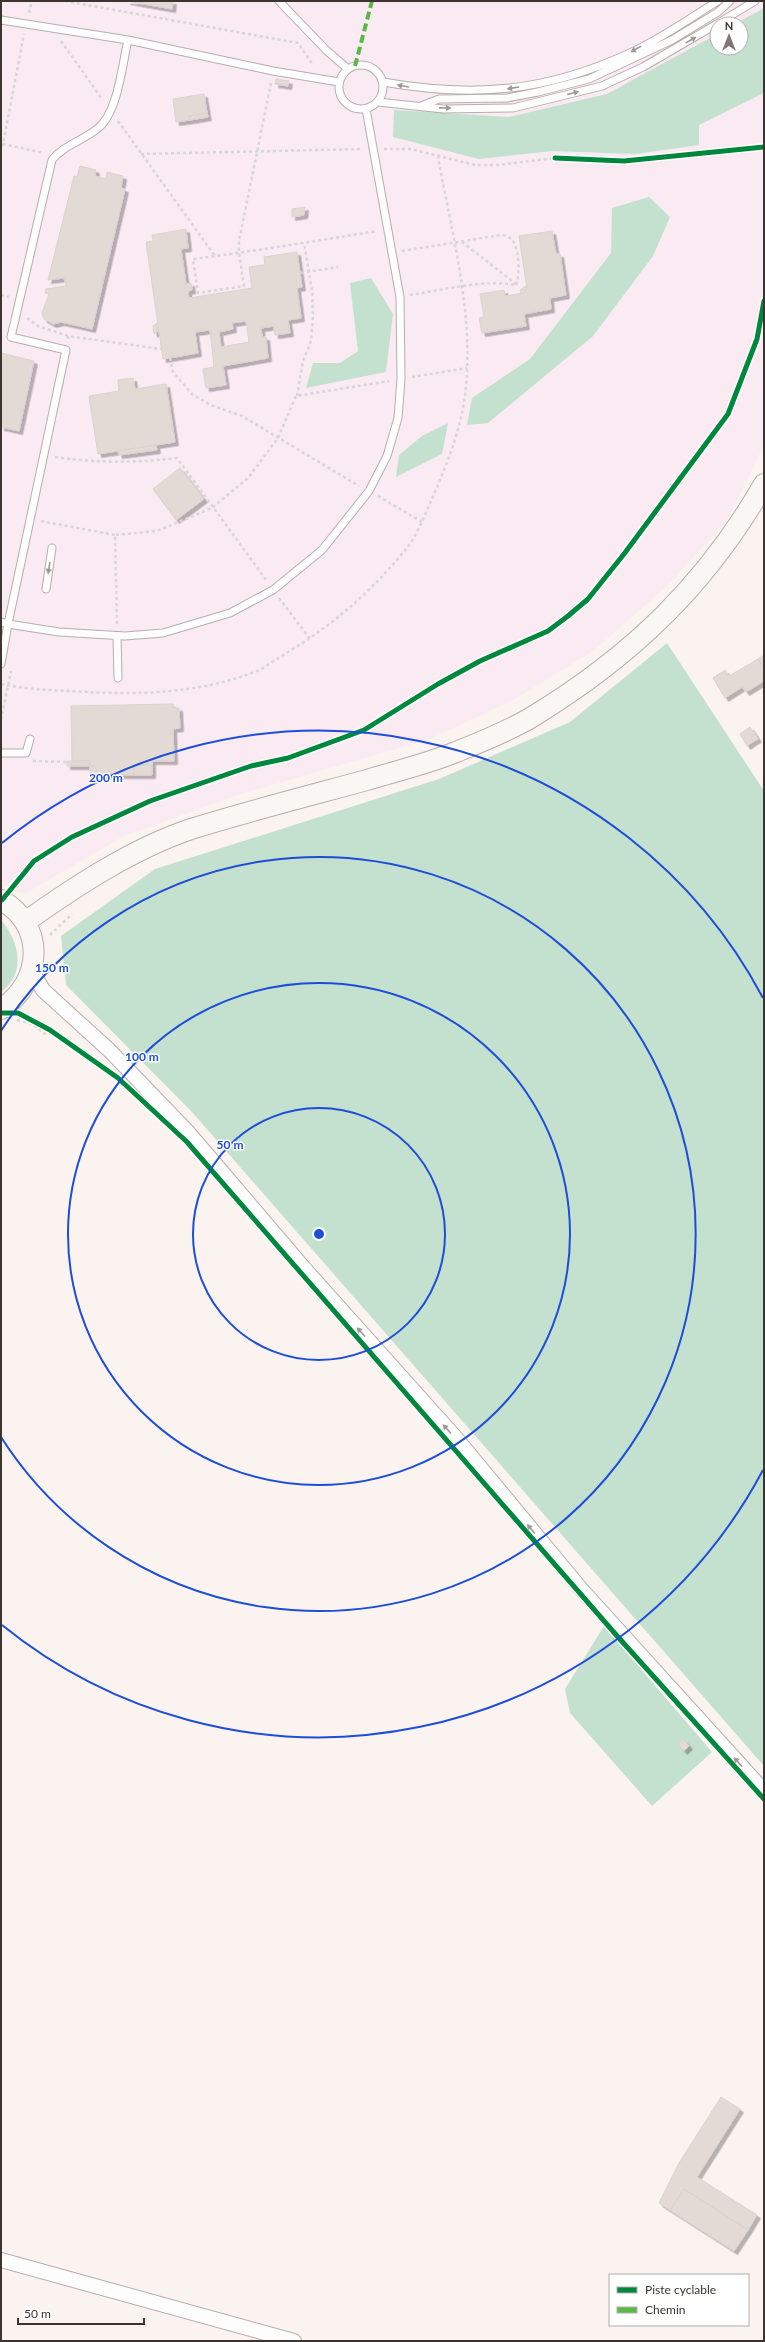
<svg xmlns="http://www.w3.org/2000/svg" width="765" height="2342" font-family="Lato,sans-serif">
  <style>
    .education { fill: #faeaf1; fill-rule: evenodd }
    .green { fill: #c4e0cf }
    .building { fill: #e3dad6; stroke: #dad3d0; fill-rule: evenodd; filter: url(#shadow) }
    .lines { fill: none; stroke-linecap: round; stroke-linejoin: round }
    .lane-casing { stroke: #b6afac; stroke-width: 9 }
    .street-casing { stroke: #b6afac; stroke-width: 16 }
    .secondary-casing { stroke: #b6afac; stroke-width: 22 }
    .path { stroke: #d8d6d5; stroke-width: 2.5; stroke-dasharray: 3 3; stroke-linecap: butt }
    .lane { stroke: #fefdfd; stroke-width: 7 }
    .street { stroke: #fefdfd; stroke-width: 14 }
    .secondary { stroke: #f9f6f4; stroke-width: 20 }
    .quiet { stroke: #58b947; stroke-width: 4; stroke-dasharray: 8 4; stroke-linecap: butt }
    .cycleway-casing { stroke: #fff; stroke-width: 8 }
    .cycleway { stroke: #00873e; stroke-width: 5 }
    .oneway { fill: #9c9896 }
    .ring { fill: none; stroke: #1d4ed8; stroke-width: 2 }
    .centre { fill: #1d4ed8; stroke: #fff; stroke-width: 2 }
    .ring-label { font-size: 12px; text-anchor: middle; font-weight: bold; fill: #1d4ed8; stroke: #fff; stroke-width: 3; stroke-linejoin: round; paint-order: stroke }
  </style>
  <defs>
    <filter id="shadow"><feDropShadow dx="3.5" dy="3.5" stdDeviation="0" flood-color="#0004"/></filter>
  </defs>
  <rect width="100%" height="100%" fill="#faf3f0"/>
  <path class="education" d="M1 1H764V445L727 520 667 586 593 651 513 700 430 739 234 796 124 836 26 893 16 892 11 885 1 886ZM717 24H741V48H717Z"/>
  <path class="green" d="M764 8V93L699 125V145L635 154 553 151 479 159 393 137 394 110 509 117 607 94 717 34V48H741V24H735Z
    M649 197 670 217 653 256 593 336 488 423 467 425 472 398 530 359 611 253 612 208Z
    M371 278 393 314 386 372 306 388 313 363H340L358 351 350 283Z
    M448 423 442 454 396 477 399 455 422 436Z
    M667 643 764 791V1766L192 1112 66 985 61 936 155 869 439 779 570 722Z
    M1 920C19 941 27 973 1 992Z
    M604 1626 712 1752 652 1806 570 1713 565 1689Z"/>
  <path class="building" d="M127 1H173L172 9Z
    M276 79 289 81 288 86 275 84Z
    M204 94 207 113 189 116 190 120 176 122 173 99Z
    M207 113 208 117 190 120 189 116Z
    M80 166 96 170 95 176 106 179 107 172 123 176 121 188 125 189 92 329 61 322 53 324 44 319 42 313 49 294 45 293 46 289 66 286 64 278 48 280 74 176 77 177Z
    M305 207 304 215 292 217V209Z
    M186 229 188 248 181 249 186 284 191 283 192 290 188 291 189 298 252 288 249 267 265 265 264 257 297 252 302 287 297 288 301 318 288 320 290 333 275 335 274 326 261 328 262 337H266L268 358 223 366 226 385 206 388 203 369 214 367 210 330 195 332 198 353 163 359 146 242 153 241 152 235ZM246 321 249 342 221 347 219 332 233 329 232 323Z
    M552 231 556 254H560L566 295 550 298 551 309 524 314 526 326 482 333 479 318 484 317 480 294 504 290 505 296 524 293 527 289 519 236Z
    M527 285V289L521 294 520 290Z
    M157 323 158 331 154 334 153 326Z
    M1 353 34 361 19 431 1 427Z
    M133 378 135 389 166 384 175 442 98 454 89 396 119 391 118 380Z
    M156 445 157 450 119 455 118 451Z
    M180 468 204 499 176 520 153 489Z
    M764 655V669L758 659Z
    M758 659 764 669V681L746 692 742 687 725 698 713 678 725 670 729 676Z
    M173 704V708H179L180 728 173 729 174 761H152V765H134V775H103L94 766H90V761H72L71 706Z
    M750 727 755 734 751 737 754 741 747 746 740 734Z
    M755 734 758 739 754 741 751 737Z
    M67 761H90V766H67Z
    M134 765H152V775H134Z
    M90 766H94L103 775H90Z
    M683 1739 689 1746 684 1751 678 1744Z
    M721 2097 740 2109 697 2177 757 2215 748 2230 684 2189 670 2210 659 2203 679 2163Z
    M684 2189 748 2230 734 2251 670 2210Z"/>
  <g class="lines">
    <defs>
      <path id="lane" d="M279 1 326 50 348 69
        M1 20 128 40 273 71 339 82
        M717 24 755 1
        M128 40C122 65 118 114 97 129 82 141 64 145 52 160L11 337 66 350 8 624 59 632 125 636 163 633 230 613 273 590 322 550 369 491 387 456 398 418 401 379 400 297 366 109
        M339 87a22 22 0 1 1 44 0a22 22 0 1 1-44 0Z
        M383 82C474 98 547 92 632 52 662 38 690 18 718 1
        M378 102 443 109 513 108 602 86 643 67 717 24
        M421 106 439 99 507 98 538 92 589 79 672 40 718 12 730 1
        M46 589 52 548
        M1 622 8 624 1 664
        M117 636 118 678
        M1 753H26L30 739"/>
      <path id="street" d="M32 971 43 990 109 1050 187 1131 303 1267 456 1438 581 1589 764 1791
        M1 2260 294 2341"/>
      <path id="secondary" d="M1 900C46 925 43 982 1 1009
        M25 922C76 886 132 849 191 829 249 811 308 796 367 780 396 771 427 764 456 752 481 742 509 731 532 717 632 656 706 585 764 484"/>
    </defs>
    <use href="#lane" class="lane-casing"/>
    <use href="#street" class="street-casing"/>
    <use href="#secondary" class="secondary-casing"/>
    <path class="path" d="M65 1 298 43 311 62V65
      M29 13 32 1
      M61 41 102 99
      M271 83 239 241V253L244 286 198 293 193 259C255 251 316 241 377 231
      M118 121 215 256
      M3 144 44 153
      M1 146 3 144 24 34
      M384 149H411L475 165H498L555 158
      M141 154 361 149
      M462 242 516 284
      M402 251 501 235C506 236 512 237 514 243 519 252 520 275 516 285
      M301 273 338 267
      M1 295 9 297
      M410 295C444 290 482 279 516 285
      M27 318 38 326 68 336
      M68 339V336L161 349
      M170 358 173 372 193 395 211 405 242 416 359 486
      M412 377 467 368
      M297 396 303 361 311 341 313 315 312 291 304 243
      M55 457C96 463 135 463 177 458L267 581
      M378 496 422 522
      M41 521 115 535
      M279 598 310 639
      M117 624 115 535 157 531 212 508 248 478 278 438 296 396 389 381
      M1 684C24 689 47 690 70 691 133 695 197 695 257 671 266 667 275 660 283 655 331 627 375 589 409 545 419 531 425 514 432 499 446 466 460 432 465 396 475 316 452 235 438 157
      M1 720 11 671
      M33 761 67 762
      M50 935 72 914
      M17 1020 30 1023 47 1035"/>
    <use href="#lane" class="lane"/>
    <use href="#street" class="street"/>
    <use href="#secondary" class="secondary"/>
    <path class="quiet" d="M355 66 372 1"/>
    <defs>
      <path id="cycleway" d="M555 158 624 161 764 147
        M2 900 34 861 72 837 150 801 251 766 288 758 364 730 438 684 480 661 548 631 568 616 588 599 624 554 728 414 757 339 764 301
        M1 1013H18L50 1030 118 1078 187 1142 618 1637 764 1799"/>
    </defs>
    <use href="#cycleway" class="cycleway-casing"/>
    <use href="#cycleway" class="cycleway"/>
  </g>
  <defs><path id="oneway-solid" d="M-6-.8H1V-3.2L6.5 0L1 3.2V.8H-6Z"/></defs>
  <g class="oneway">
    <use href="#oneway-solid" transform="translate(691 40) rotate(-29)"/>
    <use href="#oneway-solid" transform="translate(636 49) rotate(151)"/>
    <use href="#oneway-solid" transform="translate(403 86) rotate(-170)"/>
    <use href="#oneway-solid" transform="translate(513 88) rotate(171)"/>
    <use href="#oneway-solid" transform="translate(573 93) rotate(-14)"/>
    <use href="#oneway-solid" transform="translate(445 108) rotate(1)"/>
    <use href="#oneway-solid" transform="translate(49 568) rotate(99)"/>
    <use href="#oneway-solid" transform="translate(361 1332) rotate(-132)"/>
    <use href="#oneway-solid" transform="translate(447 1429) rotate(-132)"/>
    <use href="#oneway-solid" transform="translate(531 1529) rotate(-130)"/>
    <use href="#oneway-solid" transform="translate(738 1762) rotate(-132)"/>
  </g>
  <g class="ring">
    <circle cx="319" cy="1234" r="126"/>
    <circle cx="319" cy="1234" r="251"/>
    <path d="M1 1031A377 377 0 1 1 1 1437"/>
    <path d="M763 1470A503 503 0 0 1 2 1625M2 843A503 503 0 0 1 763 998"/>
  </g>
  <circle cx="319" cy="1234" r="6" class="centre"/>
  <g class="ring-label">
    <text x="106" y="782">200 m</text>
    <text x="52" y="972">150 m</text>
    <text x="142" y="1061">100 m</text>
    <text x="230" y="1149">50 m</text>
  </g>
  <rect width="765" height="2342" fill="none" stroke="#3b3430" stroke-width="4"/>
  <rect x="609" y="2274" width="140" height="52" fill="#ffffff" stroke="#b1aeac"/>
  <rect x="617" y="2287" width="20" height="6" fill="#00873e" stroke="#b1aeac"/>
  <text x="645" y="2294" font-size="12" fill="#3b3430">Piste cyclable</text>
  <rect x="617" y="2307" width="20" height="6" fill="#58b947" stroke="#b1aeac"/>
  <text x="645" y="2314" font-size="12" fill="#3b3430">Chemin</text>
  <g transform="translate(729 36)"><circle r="19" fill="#ffffff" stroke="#b1aeac"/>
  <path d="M0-3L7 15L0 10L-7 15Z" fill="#7e7773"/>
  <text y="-6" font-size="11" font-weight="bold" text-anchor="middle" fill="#3b3430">N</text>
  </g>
  <path d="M18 2318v6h126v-6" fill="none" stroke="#3b3430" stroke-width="2"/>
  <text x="24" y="2318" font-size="12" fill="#3b3430" stroke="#ffffff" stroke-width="3" paint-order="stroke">50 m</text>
</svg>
